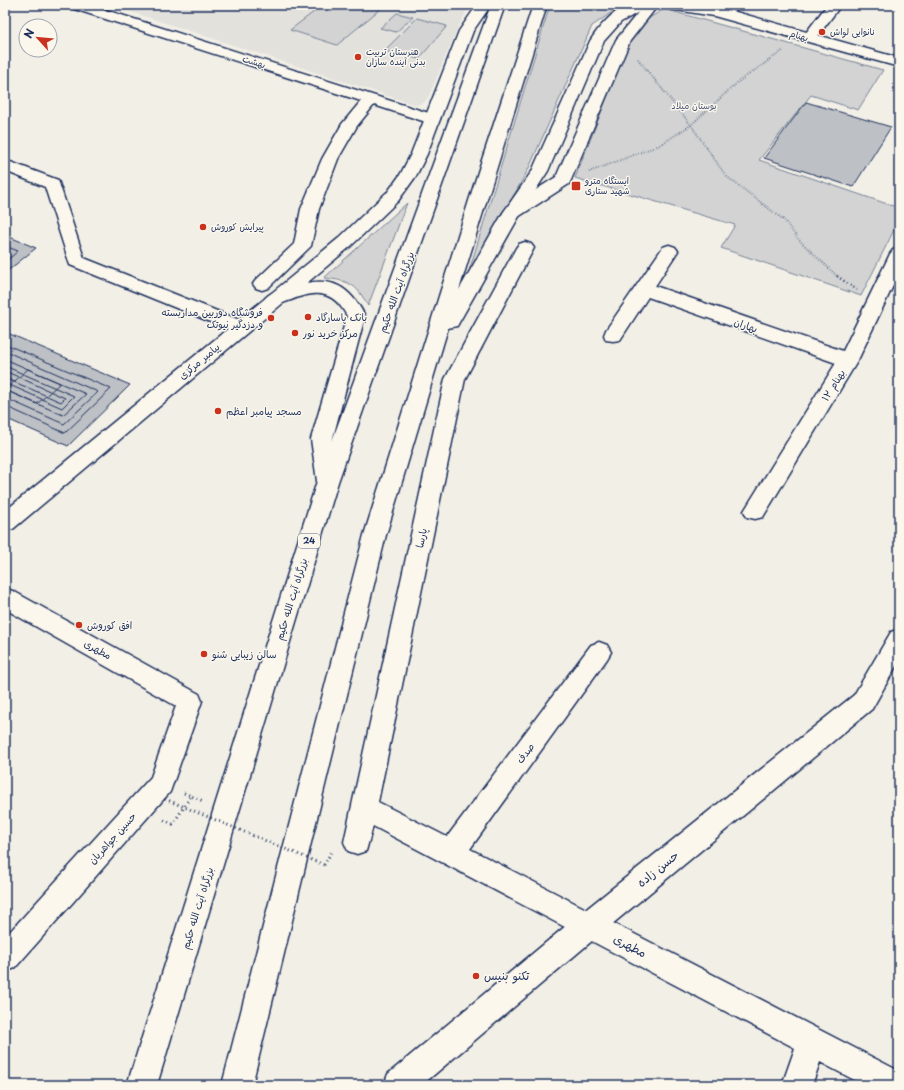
<svg xmlns="http://www.w3.org/2000/svg" width="904" height="1090" font-family="'Playpen Sans','Playpen Sans Arabic',sans-serif">
  <style>
    .built { fill: #e2e1dc }
    .green { fill: #d2d3d2; stroke: #768198 }
    .building { fill: #bdc0c4; stroke: #1b2f5e }
    .lines { fill: none; stroke-linecap: round; stroke-linejoin: round }
    .minor-casing { stroke: #1b2f5e; stroke-width: 3 }
    .tertiary-casing { stroke: #1b2f5e; stroke-width: 3 }
    .secondary-casing { stroke: #1b2f5e; stroke-width: 3 }
    .trunk-casing { stroke: #1b2f5e; stroke-width: 3 }
    .path-far2 { stroke: #1b2f5e; stroke-width: 2; stroke-dasharray: 0.5 2; stroke-linecap: butt }
    .path-far1 { stroke: #1b2f5e; stroke-width: 2.5; stroke-dasharray: 1 3; stroke-linecap: butt }
    .path { stroke: #1b2f5e; stroke-width: 3; stroke-dasharray: 1 3.5; stroke-linecap: butt }
    .minor { fill: #fbf7ec; fill-rule: evenodd }
    .tertiary { fill: #fbf7ec; fill-rule: evenodd }
    .secondary { fill: #fbf7ec; fill-rule: evenodd }
    .trunk { fill: #fbf7ec; fill-rule: evenodd }
    .path-bridge { stroke: #1b2f5e; stroke-width: 3; stroke-dasharray: 1 3.5; stroke-linecap: butt }
    .poi-dot { fill: #c8321e; stroke: #fbf7ec; stroke-width: 1.5 }
    .labels { text-anchor: middle; stroke-width: 3; stroke-linejoin: round; paint-order: stroke }
    .far-poi-label { font-size: 9px; fill: #1b2f5e; stroke: #fbf7ec; text-anchor: start }
    .far-street-label { font-size: 9px; fill: #1b2f5e; stroke: #fbf7ec }
    .far-park-label { font-size: 9px; fill: #49587b; stroke: #fbf7ec }
    .shield { fill: #fbf7ec; stroke: #5e6b89; stroke-width: 1 }
    .shield-label { font-size: 9px; font-weight: bold; fill: #1b2f5e }
    .street-label { font-size: 10px; fill: #1b2f5e; stroke: #fbf7ec }
    .poi-label { font-size: 10px; fill: #1b2f5e; stroke: #fbf7ec; text-anchor: start }
    .near-street-label { font-size: 12px; fill: #1b2f5e; stroke: #fbf7ec }
    .near-poi-label { font-size: 12px; fill: #1b2f5e; stroke: #fbf7ec; text-anchor: start }
  </style>
  <rect width="100%" height="100%" fill="#f2efe6"/>
  <filter id="ink" filterUnits="userSpaceOnUse"><feTurbulence type="fractalNoise" baseFrequency=".025" numOctaves="2"/><feDisplacementMap in="SourceGraphic" scale="8" xChannelSelector="R" yChannelSelector="G"/><feConvolveMatrix kernelMatrix="1 2 1 2 8 2 1 2 1" color-interpolation-filters="sRGB"/></filter>
  <g filter="url(#ink)">
    <path class="built" d="M110 5H470L458 27 429 96 425 102 416 105Z"/>
    <path class="green" d="M323 5H385L337 45 290 30Z
      M550 5H622L630 7 611 13 592 26 528 170 466 281Z
      M664 9 883 70 858 110 811 95 759 160 899 208V220L861 296 721 248 735 225 575 178 629 42 646 20Z
      M397 13 413 17 396 32 380 28Z
      M417 18 447 26 419 59 384 51Z
      M407 203 368 306C356 283 349 281 324 278Z"/>
    <path class="building" d="M806 102 891 127 853 187 764 158Z
      M5 235 36 248 5 273Z
      M5 246 18 251 5 262Z
      M5 332 130 385 68 446 5 418Z
      M5 344 111 389 65 433 5 406Z
      M5 351 98 392 64 424 5 398Z
      M5 359 60 383 86 394 63 415 5 390Z
      M5 366 74 396 62 408 5 383Z
      M28 369 60 383 37 404 5 390Z
      M5 371 65 398 61 402 5 378Z"/>
    <g class="lines">
      <defs>
        <path id="minor" d="M69 5H90L438 116 440 119 438 122 432 124 374 105 357 126 338 159 319 209 311 246 268 288 262 290 256 288 253 284 256 280 294 244 301 209 322 159 342 124 361 101 71 8Z
          M644 5H658L630 41 571 180 569 184 518 217 512 218 506 217 503 213 506 209 556 177 616 40Z
          M827 5H841L814 41H804L802 38Z
          M5 160 58 180 84 258 247 323 249 327 247 331 240 333 233 331 70 265 45 187 5 171Z
          M525 242 531 244 534 248 465 379 378 802 447 837 591 645 599 642 607 645 611 652 607 659 470 849 899 1071V1085H864L820 1062 812 1085H782L795 1048 373 826 366 851 357 854 348 851 344 842 445 379 516 248 519 244Z
          M669 245 675 247 678 251 655 286 843 351 890 254 893 250 899 248V273L858 360 763 517 755 519 747 517 744 511 836 363 648 297 620 340 613 341 606 340 604 335 606 330 663 247Z
          M5 589 13 591 199 694 202 701 170 792 15 968 5 972V937L151 777 176 706 5 609Z"/>
        <path id="tertiary" d="M899 629V661L872 709 599 935 422 1085H384L388 1074 579 915 854 695 891 632Z"/>
        <path id="secondary" d="M663 5H711L899 58V67L714 16 670 9 665 8Z
          M392 192 398 193 400 197 398 201 351 246 13 529 5 531V511L339 238 386 193Z"/>
        <path id="trunk" d="M477 5H505L338 482 157 1085H127L317 481 311 439 347 316C333 290 316 290 291 300 282 303 276 307 266 304L264 300C269 292 280 290 288 288 326 275 347 281 365 316L332 441 491 5 473 31 427 154 416 176 398 201 392 202 386 201 384 197 400 175 411 154 459 31Z
          M533 5H547L459 290 503 213 532 171 590 41C599 27 612 11 629 5 635 4 642 5 648 5L646 8 621 22 604 41 548 171 521 213 457 326 448 328 386 535 252 1085H222L364 535 478 172Z"/>
      </defs>
      <use href="#minor" class="minor-casing"/>
      <use href="#tertiary" class="tertiary-casing"/>
      <use href="#secondary" class="secondary-casing"/>
      <use href="#trunk" class="trunk-casing"/>
      <path class="path-far2" d="M638 59 691 125 726 176 784 220 799 240 838 277
        M589 172 660 145 691 125 738 82 784 50"/>
      <path class="path-far1" d="M837 276 857 290"/>
      <path class="path" d="M184 793 203 801
        M164 820 173 824 191 796
        M324 865 332 851"/>
      <use href="#minor" class="minor"/>
      <use href="#tertiary" class="tertiary"/>
      <use href="#secondary" class="secondary"/>
      <use href="#trunk" class="trunk"/>
      <path class="path-bridge" d="M165 799 324 865"/>
    </g>
  </g>
  <g class="poi-dot">
    <circle cx="822" cy="32" r="4"/>
    <circle cx="358" cy="57" r="4"/>
    <rect x="571" y="181" width="10" height="10" rx="2"/>
    <circle cx="203" cy="227" r="4"/>
    <circle cx="308" cy="317" r="4"/>
    <circle cx="271" cy="318" r="4"/>
    <circle cx="295" cy="333" r="4"/>
    <circle cx="218" cy="411" r="4"/>
    <circle cx="79" cy="625" r="4"/>
    <circle cx="204" cy="654" r="4"/>
    <circle cx="476" cy="976" r="4"/>
  </g>
  <g class="labels">
    <g class="far-poi-label">
      <text x="830" y="35">نانوایی لواش</text>
      <text x="366" y="55">هنرستان تربیت<tspan x="366" dy="10">بدنی آینده سازان</tspan></text>
      <text x="585" y="184">ایستگاه مترو<tspan x="585" dy="10">شهید ستاری</tspan></text>
      <text x="211" y="230">پیرایش کوروش</text>
    </g>
    <g class="far-street-label">
      <text transform="translate(799 36) rotate(16)" y="3">بهنام</text>
      <text transform="translate(254 62) rotate(18)" y="3">بهشت</text>
    </g>
    <g class="far-park-label">
      <text x="694" y="109">بوستان میلاد</text>
    </g>
    <rect class="shield" x="298" y="534" width="22" height="14" rx="3"/>
    <g class="shield-label">
      <text x="309" y="544">24</text>
    </g>
    <g class="street-label">
      <text transform="translate(396 292) rotate(-70)" y="4">بزرگراه آیت الله حکیم</text>
      <text transform="translate(746 325) rotate(19)" y="4">بهاران</text>
      <text transform="translate(199 361) rotate(-40)" y="4">پیامبر مرکزی</text>
      <text transform="translate(833 385) rotate(-58)" y="4">بهنام ۱۲</text>
      <text transform="translate(421 538) rotate(-78)" y="4">پارسا</text>
      <text transform="translate(291 599) rotate(-73)" y="4">بزرگراه آیت الله حکیم</text>
      <text transform="translate(98 649) rotate(29)" y="4">مطهری</text>
      <text transform="translate(525 753) rotate(-53)" y="4">صدف</text>
      <text transform="translate(112 838) rotate(-48)" y="4">حسین جواهریان</text>
      <text transform="translate(197 908) rotate(-73)" y="4">بزرگراه آیت الله حکیم</text>
    </g>
    <g class="poi-label">
      <text x="263" y="316" text-anchor="end">فروشگاه دوربین مداربسته<tspan x="263" dy="12">و دزدگیر نیوتک‌</tspan></text>
      <text x="316" y="321">بانک پاسارگاد</text>
      <text x="303" y="337">مرکز خرید نور</text>
      <text x="226" y="415">مسجد پیامبر اعظم</text>
      <text x="87" y="629">افق کوروش</text>
      <text x="212" y="658">سالن زیبایی شنو</text>
    </g>
    <g class="near-street-label">
      <text transform="translate(658 869) rotate(-39)" y="4">حسن زاده</text>
      <text transform="translate(630 946) rotate(28)" y="4">مطهری</text>
    </g>
    <g class="near-poi-label">
      <text x="484" y="980">تکنو بنیس</text>
    </g>
  </g>
  <rect width="904" height="1090" fill="none" stroke="#fbf7ec" stroke-width="20"/>
  <rect x="10" y="10" width="884" height="1070" fill="none" stroke="#1b2f5e" stroke-width="1.5" filter="url(#ink)"/>
  <g transform="translate(38 38) rotate(297)"><circle r="19" fill="#fbf7ec" stroke="#a1a7b3"/>
  <path d="M0-3L7 15L0 10L-7 15Z" fill="#c8321e"/>
  <text y="-6" font-size="11" font-weight="bold" text-anchor="middle" fill="#1b2f5e">N</text>
  </g>
</svg>
